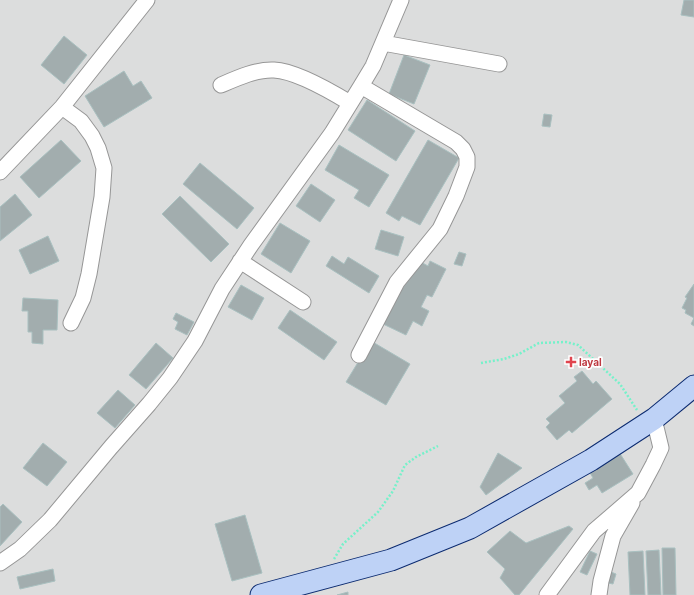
<svg xmlns="http://www.w3.org/2000/svg" width="694" height="595" font-family="Inter,sans-serif">
  <style>
    .residential { fill: #dcdddd }
    .building { fill: #a2adae; stroke: #a9c0c0 }
    .lines { fill: none; stroke-linecap: round; stroke-linejoin: round }
    .minor-casing { stroke: #969696; stroke-width: 17 }
    .secondary-casing { stroke: #0c2b70; stroke-width: 23 }
    .path { stroke: #76f1ca; stroke-width: 2.5; stroke-dasharray: 2 2; stroke-linecap: butt }
    .minor { stroke: #fff; stroke-width: 15 }
    .secondary { stroke: #bed2f6; stroke-width: 21 }
    .health-dot { fill: #e0444e; stroke: #fff; stroke-width: 1.5 }
    .labels { text-anchor: middle; stroke-width: 3.5; stroke-linejoin: round; paint-order: stroke }
    .health-label { font-size: 10px; font-weight: bold; fill: #be3a42; stroke: #fff; text-anchor: start }
  </style>
  <rect width="100%" height="100%" fill="#e6edef"/>
  <path class="residential" d="M0 0H694V595H0Z"/>
  <path class="building" d="M684 0H694V17L681 15Z
    M64 36 87 55 64 84 41 65Z
    M404 55 430 65 414 104 389 94Z
    M124 71 133 86 141 81 152 98 104 127 85 96Z
    M367 100 415 131 396 161 348 130Z
    M544 114 552 115 550 127 542 126Z
    M61 140 81 161 39 198 20 177Z
    M428 140 459 158 420 225 402 216 399 221 386 213Z
    M339 145 389 175 369 207 354 198 359 190 325 170Z
    M200 163 254 208 237 229 183 184Z
    M311 184 335 200 320 222 296 206Z
    M15 194 32 215 0 241V207Z
    M180 196 229 244 211 262 162 214Z
    M280 223 310 241 291 273 261 254Z
    M381 230 404 237 398 256 375 249Z
    M48 236 59 261 30 274 19 250Z
    M459 252 466 254 462 266 454 264Z
    M332 256 344 264 348 257 379 276 369 293 326 266Z
    M419 261 428 266 430 261 446 269 432 297 427 295 421 307 429 311 422 326 413 321 406 335 383 324 399 286 403 288 413 266Z
    M694 284V326L691 324 694 318 685 313 686 310 682 308 687 298 685 297Z
    M241 285 264 298 252 320 228 307Z
    M23 298 58 300 57 330H43V344L32 343V332H28V311H22Z
    M290 310 337 342 324 360 278 328Z
    M176 313 194 322 187 335 175 329 178 322 173 319Z
    M371 341 410 364 386 405 346 382Z
    M156 343 173 358 146 389 129 375Z
    M582 371 593 384 596 381 612 399 572 433 569 430 557 440 546 427 550 423 546 419 565 403 559 396 577 381 574 377Z
    M118 390 135 405 115 428 97 413Z
    M43 443 67 462 47 486 23 468Z
    M619 452 633 474 602 493 597 485 589 490 585 483 593 478 589 471Z
    M498 453 522 468 486 495 480 487Z
    M3 504 22 522 0 546V507Z
    M245 515 262 573 232 581 215 524Z
    M569 526 573 529 519 595H515L500 578 505 569 487 552 510 531 526 543Z
    M662 548H675L676 595H663Z
    M659 550 661 595H648L646 551Z
    M590 551 597 554 587 575 580 572Z
    M643 551 645 595H630L628 552Z
    M53 569 55 581 20 589 17 577Z
    M611 572 616 574 613 584 608 583Z
    M348 592V595H337Z"/>
  <g class="lines">
    <defs>
      <path id="minor" d="M383 43 499 64
        M221 85C237 78 257 69 274 70 295 71 332 92 350 103
        M62 107 81 121 92 136 98 148 104 168 102 197 89 274 83 298 71 323
        M0 172 62 107 147 0
        M240 261 303 302
        M359 355 397 282 440 229 456 196 467 167V157L463 149 456 142 361 86
        M0 563 20 549 50 520 111 447 149 404 170 378 195 341 222 289 251 245 332 133 361 86 373 66 401 0
        M547 595 594 531 638 493 653 465 661 448 654 419
        M599 595 601 581 613 536 632 503"/>
      <path id="secondary" d="M261 595 391 560 470 528 591 460 654 419 694 386"/>
    </defs>
    <use href="#minor" class="minor-casing"/>
    <use href="#secondary" class="secondary-casing"/>
    <path class="path" d="M481 363 504 359 519 354 539 343 566 342 578 345 620 384 637 410
      M334 559 343 544 378 512 393 491 405 465 416 457 438 446"/>
    <use href="#minor" class="minor"/>
    <use href="#secondary" class="secondary"/>
  </g>
  <path class="health-dot" d="M569 356h4v4h4v4h-4v4h-4v-4h-4v-4h4z"/>
  <g class="labels">
    <g class="health-label">
      <text x="579" y="366">layal</text>
    </g>
  </g>
</svg>
